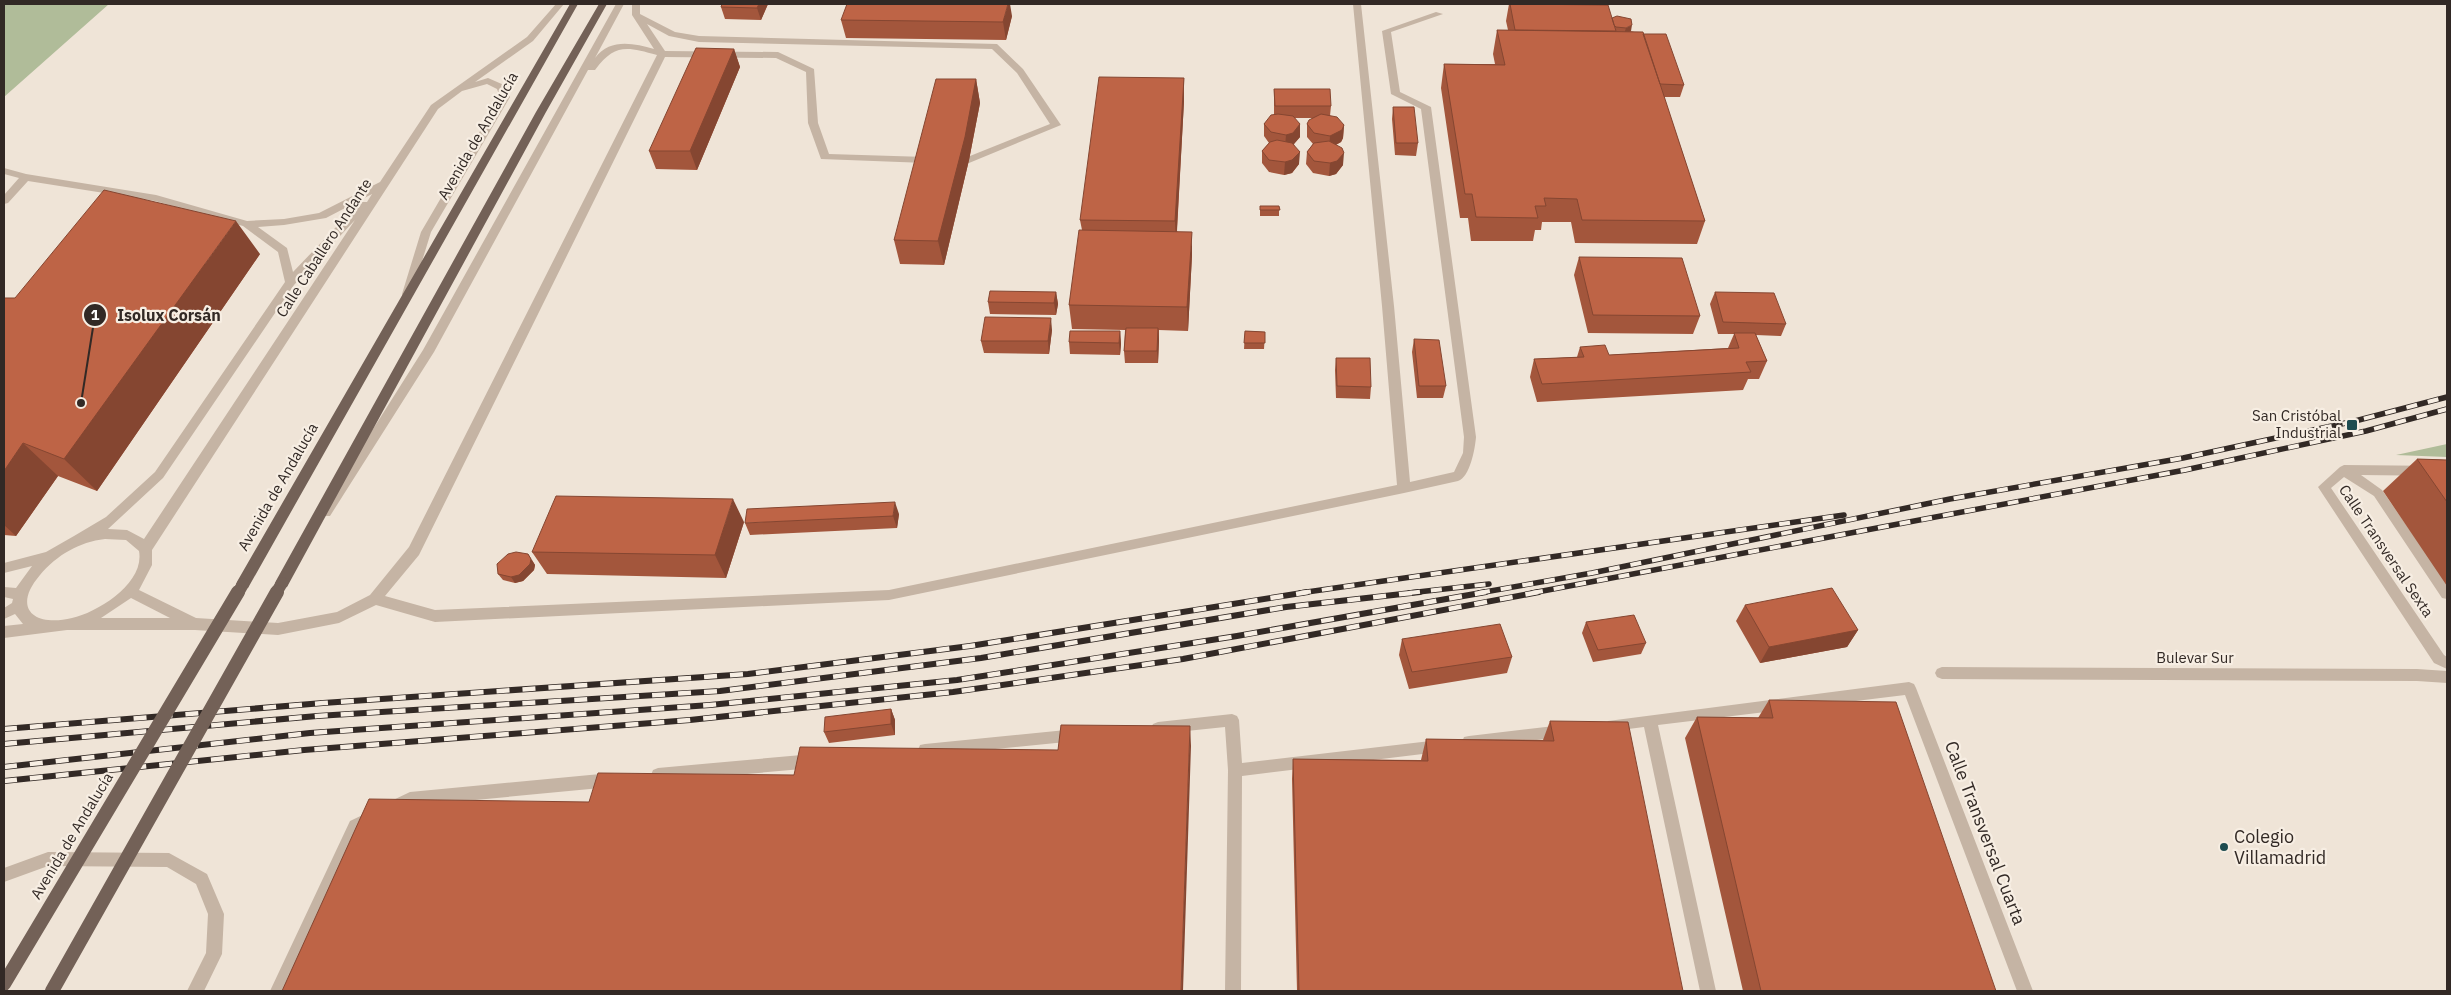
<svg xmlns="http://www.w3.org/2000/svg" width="2451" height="995" font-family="'IBM Plex Sans',sans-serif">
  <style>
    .green { fill: #b0bc99 }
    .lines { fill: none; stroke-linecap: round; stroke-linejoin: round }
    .minor { fill: #c5b4a4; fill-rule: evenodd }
    .major { fill: #736157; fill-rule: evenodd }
    .rail-far1-casing { stroke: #322925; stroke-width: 5.5 }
    .rail-casing { stroke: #322925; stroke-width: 6 }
    .rail-far1 { stroke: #f7eee3; stroke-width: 4; stroke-dasharray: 11; stroke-linecap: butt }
    .rail { stroke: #f7eee3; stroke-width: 4.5; stroke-dasharray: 13; stroke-linecap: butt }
    .major-bridge-far1 { stroke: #736157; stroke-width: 12 }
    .major-bridge { stroke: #736157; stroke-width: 14 }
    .wall { fill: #a3563c }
    .shaded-wall { fill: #854631 }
    .building { fill: #be6446; stroke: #854631 }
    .poi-dot { fill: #1e4c50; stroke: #f7eee3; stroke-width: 2 }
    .labels { text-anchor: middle; stroke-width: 4.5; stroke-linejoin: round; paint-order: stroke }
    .street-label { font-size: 15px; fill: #322925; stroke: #f7eee3 }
    .poi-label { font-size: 15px; fill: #322925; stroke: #f7eee3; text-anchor: end }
    .near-street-label { font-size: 18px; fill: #322925; stroke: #f7eee3 }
    .near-poi-label { font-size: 18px; fill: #322925; stroke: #f7eee3; text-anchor: start }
    .leader { fill: none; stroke: #322925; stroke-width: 2 }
    .callout-dot { fill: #322925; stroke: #f7eee3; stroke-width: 2 }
    .mark-label { font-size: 15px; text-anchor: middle; font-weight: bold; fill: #fff }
    .callout-label { font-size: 16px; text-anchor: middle; font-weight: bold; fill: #322925; stroke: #f7eee3; stroke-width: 4.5; stroke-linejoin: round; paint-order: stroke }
  </style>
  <rect width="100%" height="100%" fill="#efe4d7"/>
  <path class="green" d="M4 4H109L4 97Z
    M2447 444V457L2396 455Z"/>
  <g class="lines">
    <path class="minor" d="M556 4H564L533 41 475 82 488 78 504 85 510 97 431 232 411 297H403L402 294 421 232 500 97 497 89 487 84 462 91 438 109 152 550V565L139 590 196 618 278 623 337 612 370 595 409 547 657 55C627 47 615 43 595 70H588L434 352 330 516H322L320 513 423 350 616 4H624L595 58C610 38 633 43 654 49L632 15V4H640V14L675 32 699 36 997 44 1023 69 1061 125 969 163 965 162V158L1050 124 1017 73 992 49 699 42 669 36 647 24 665 51 778 52 814 69 818 123 829 154 926 157 931 160 926 163 821 159 808 123 806 72 776 58 665 57 419 555 385 596 435 610 889 590 1397 485 1382 306 1353 4H1361L1394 306 1410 482 1454 472 1463 453 1464 437 1421 109 1391 94 1382 31 1436 12 1443 14 1391 32 1400 92 1431 107 1476 437C1475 449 1470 477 1458 481L1404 493 889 600 435 622 376 605 339 623 278 635 195 630H67L4 638V626L23 624 15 614 4 619V608L12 603 13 599 4 597V587L16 588 32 566 4 573V563L46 552 74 536 106 517 155 472 285 282 278 252 243 226 155 201 28 181 8 203 4 204V195L19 178 4 174V168L26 174 156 195 247 221 284 219 319 213 380 182 431 105 527 37ZM372 194 367 202H360L293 272 287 248 258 227 284 225 326 218ZM355 220 144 539 127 530 108 529 163 478 294 285ZM105 539 126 540 139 551C145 583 98 612 72 618 35 627 11 609 40 575 57 555 79 542 105 539ZM131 598 170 618H101Z
      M2344 465 2447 466V476L2361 475 2382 490 2447 584V599L2442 598 2374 496 2344 477 2331 488 2444 655 2447 657V669L2434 663 2318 487 2340 467Z
      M1942 667 2417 669 2447 671V683L2417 681 1942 679 1937 677 1935 673 1937 669Z
      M1909 682 1914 684 1916 688 2033 991H2017L1905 695 1658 725 1716 991H1700L1644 727 1613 731 1608 729 1606 725 1608 721Z
      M1232 714 1237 716 1239 720 1242 763 1439 740 1444 741 1446 746 1444 751 1439 752 1242 776 1241 991H1225L1228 770 1225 727 1158 734 1153 732 1151 728 1153 724 1158 722Z
      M1563 725 1568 727 1570 731 1568 735 1563 737 1469 748 1464 747 1462 742 1464 737 1469 736Z
      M1076 729 1081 731 1083 735 1081 739 1076 741 925 756 920 755 918 750 920 745 925 744Z
      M813 754 818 756 820 761 818 766 813 768 658 782 653 780 651 775 653 770 658 768Z
      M611 773 616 775 618 780 616 785 611 787 412 806 394 814 389 812 387 807 389 802 410 792Z
      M371 811 376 813 378 818 376 823 360 831 286 991H270L350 821Z
      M48 852 169 853 207 874 224 914 222 954 204 991H187L206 953 208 914 196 884 167 867 48 866 4 882V868Z"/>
    <path class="major" d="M570 4H578L248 588 243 589 238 588 236 584 238 580Z
      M599 4H607L546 112 287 587 282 588 277 587 275 583 277 579 536 112Z"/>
    <defs>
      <path id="rail-far1" d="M1300 593 1844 515
        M1409 593 1489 584
        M1479 593 1592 573 1950 499 2183 458 2355 421 2447 397
        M1532 593 2185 470 2366 431 2447 409"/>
      <path id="rail" d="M4 729 323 703 748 674 970 646 1308 592
        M4 744 317 716 720 691 981 658 1286 607 1420 592
        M4 767 310 733 710 705 957 680 1237 636 1486 592
        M4 781 304 750 690 720 953 692 1183 659 1539 592"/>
    </defs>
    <use href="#rail-far1" class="rail-far1-casing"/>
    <use href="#rail" class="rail-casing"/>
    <use href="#rail-far1" class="rail-far1"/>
    <use href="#rail" class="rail"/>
    <path class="major-bridge-far1" d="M238 593 243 584
      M276 593 282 583"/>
    <path class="major-bridge" d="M4 984 238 592
      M52 991 277 592"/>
  </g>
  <path class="wall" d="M768 4 761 20 725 19 721 7Z
    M1509 4 1612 18 1631 31H1630L1643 34 1684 85 1680 97H1664L1705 221 1697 244 1575 243 1571 222H1542L1541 230H1535L1533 241H1471L1468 218H1460L1441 88 1444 64H1495L1493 54 1497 30H1508L1506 21Z
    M1012 16 1006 40 846 38 841 20Z
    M734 49 740 67 697 170 656 169 649 151Z
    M1184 78V101L1177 231 1192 255 1188 331 1159 330V340L1158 363H1125L1124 351 1125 330 1072 329 1069 305 1082 230 1080 220Z
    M976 79 980 103 969 160 944 265 900 264 894 240Z
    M1274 89 1331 106 1330 116 1344 125 1343 138 1341 142 1336 145 1343 165 1336 174 1329 176 1313 173 1306 164 1307 152 1313 144 1307 137V124L1312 118H1295L1300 137 1294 144 1299 164 1292 173 1284 175 1269 172 1262 163V151L1269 143 1264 136V124L1274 115Z
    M1393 107 1418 143 1416 156 1395 155 1392 119Z
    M1260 206H1279V216H1260Z
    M260 254 97 491 58 476 16 536 4 535V298H15Z
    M1579 257 1700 316 1693 334 1588 333 1574 275Z
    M1056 292 1058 304 1056 315 990 314 988 302Z
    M1715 292 1786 324 1781 336 1756 335 1767 361 1759 379H1748L1743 390 1537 402 1530 377 1534 359 1577 357 1580 347 1609 355 1728 348 1734 334H1718L1710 304Z
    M1052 330 1049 354 984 353 981 341Z
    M1120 331 1121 344 1120 355 1070 354 1069 342Z
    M1245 331 1265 332 1264 349H1244Z
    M1414 339 1446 386 1443 398H1417L1412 352Z
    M1336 358 1371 387 1370 399 1336 398 1335 370Z
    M2417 459 2447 460V586L2383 491Z
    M899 514 897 528 750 535 745 523Z
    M744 522 726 578 547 574 532 552Z
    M532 560 535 565 534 570 523 581 515 583 503 580 498 574Z
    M1745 605 1858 630 1847 647 1760 663 1736 621Z
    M1586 622 1646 643 1641 654 1593 662 1582 633Z
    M1402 639 1512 657 1507 673 1409 689 1399 655Z
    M1769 700 1996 991H1743L1685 738 1697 717 1758 718Z
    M891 709 895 720V735L829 743 824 732Z
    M1550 721 1683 991H1297L1292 779 1293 759 1421 760 1426 739 1543 740Z"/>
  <path class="shaded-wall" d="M759 4H768L761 20 757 8Z
    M1008 4H1010L1012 16 1006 40 1003 22Z
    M1632 25 1631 31 1624 34 1626 28Z
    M734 49 740 67 697 170 690 151Z
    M1184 78V101L1176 245 1175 221Z
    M976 79 980 103 969 160 944 265 938 241Z
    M1300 124V137L1293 145 1285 147 1286 135Z
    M1344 125 1343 138 1341 142 1329 148 1330 136Z
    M1300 152 1299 164 1292 173 1284 175 1285 162Z
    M1344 153 1343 165 1336 174 1329 176 1330 163Z
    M236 221 260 254 97 491 64 459Z
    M1192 232V255L1188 331 1187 307Z
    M1056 292 1058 304 1056 315 1054 303Z
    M1051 318 1052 330 1049 354 1048 341Z
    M1158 328 1159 340 1158 363 1157 351Z
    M1120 331 1121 344 1120 355 1119 343Z
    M23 443 58 476 16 536 4 525V471Z
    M733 499 744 522 726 578 715 555Z
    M895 502 899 514 897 528 893 516Z
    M528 554 535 565 534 570 523 581 515 583 511 577Z
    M1858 630 1847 647 1760 663 1769 647Z
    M891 709 895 720V735L891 724Z
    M1190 726 1191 746 1183 991H1181Z"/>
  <path class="building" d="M722 4H759L757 8 721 7Z
    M847 4H1008L1003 22 841 20Z
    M1510 4 1608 5 1616 31 1515 30Z
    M1617 16 1631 19 1632 25 1626 28 1616 27 1614 25 1612 18Z
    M1497 30 1643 32 1705 221 1582 220 1577 199 1544 198 1546 206H1535L1538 218 1476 217 1472 194H1465L1444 64 1505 65Z
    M1643 34H1666L1684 85 1660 84Z
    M696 48 734 49 690 151H649Z
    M1099 77 1184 78 1175 221 1080 220Z
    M936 79H976L965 137 938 241 894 240Z
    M1274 89H1330L1331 106H1275Z
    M1393 107H1414L1418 143H1396Z
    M1278 114 1293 116 1300 124 1293 133 1286 135 1271 132 1264 124 1271 115Z
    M1321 114 1337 117 1344 125 1342 130 1330 136 1314 133 1307 124 1309 120Z
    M1277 140 1292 143 1300 152 1292 160 1285 162 1269 160 1262 151 1270 142Z
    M1329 141 1342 148 1344 153 1337 161 1330 163 1314 161 1307 152 1314 143Z
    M104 190 236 221 64 459 23 443 4 471V298H15Z
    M1260 206H1279L1280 210H1260Z
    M1079 230 1192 232 1187 307 1069 305Z
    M1579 257 1682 258 1700 316 1593 315Z
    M990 291 1056 292 1054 303 988 302Z
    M1715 292 1774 293 1786 324 1723 322Z
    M985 317 1051 318 1048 341H981Z
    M1126 328H1158L1157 351H1124Z
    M1070 331H1120L1119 343 1069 342Z
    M1245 331 1265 332V343H1244Z
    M1734 333H1755L1767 361 1746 362 1751 372 1542 384 1534 359 1584 357 1580 347 1605 345 1609 355 1739 348Z
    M1414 339 1439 340 1446 386H1419Z
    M1336 358H1370L1371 387 1337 386Z
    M2417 459 2447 460V502Z
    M556 496 733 499 715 555 532 552Z
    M895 502 893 516 745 523 747 509Z
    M516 552 528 554 531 559 530 564 519 575 511 577 498 574 497 564 508 554Z
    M1832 588 1858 630 1769 647 1745 605Z
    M1634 615 1646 643 1598 650 1586 622Z
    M1500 624 1512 657 1412 672 1402 639Z
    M1769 700 1896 702 1996 991H1761L1697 717 1773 718Z
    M891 709V724L824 732 825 717Z
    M1550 721 1628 722 1683 991H1299L1293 759 1428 761 1426 739 1554 741Z
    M1061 725 1190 726 1181 991H282L369 799 589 802 598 773 794 775 800 747 1058 750Z"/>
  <g class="poi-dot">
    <rect x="2346" y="419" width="12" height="12" rx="2.5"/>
    <circle cx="2224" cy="847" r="5"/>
  </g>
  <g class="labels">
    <g class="street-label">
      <text transform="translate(478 136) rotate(-60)" y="5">Avenida de Andalucía</text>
      <text transform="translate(324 248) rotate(-57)" y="5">Calle Caballero Andante</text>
      <text transform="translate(278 487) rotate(-60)" y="5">Avenida de Andalucía</text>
      <text transform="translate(2386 551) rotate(56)" y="5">Calle Transversal Sexta</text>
      <text x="2195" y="663">Bulevar Sur</text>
      <text transform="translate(72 836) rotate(-59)" y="5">Avenida de Andalucía</text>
    </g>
    <g class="poi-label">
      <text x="2341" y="421">San Cristóbal<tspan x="2341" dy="17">Industrial</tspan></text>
    </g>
    <g class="near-street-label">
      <text transform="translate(1985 833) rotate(69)" y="6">Calle Transversal Cuarta</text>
    </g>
    <g class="near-poi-label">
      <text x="2234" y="843">Colegio<tspan x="2234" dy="21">Villamadrid</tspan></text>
    </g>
  </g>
  <path class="leader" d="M81 403L95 315"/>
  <g class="callout-dot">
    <circle cx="81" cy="403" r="5"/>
    <circle cx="95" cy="315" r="12"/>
  </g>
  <g class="mark-label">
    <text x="95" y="320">1</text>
  </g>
  <g class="callout-label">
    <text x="169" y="321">Isolux Corsán</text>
  </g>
  <rect width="2451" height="995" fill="none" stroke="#322925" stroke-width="10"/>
</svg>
